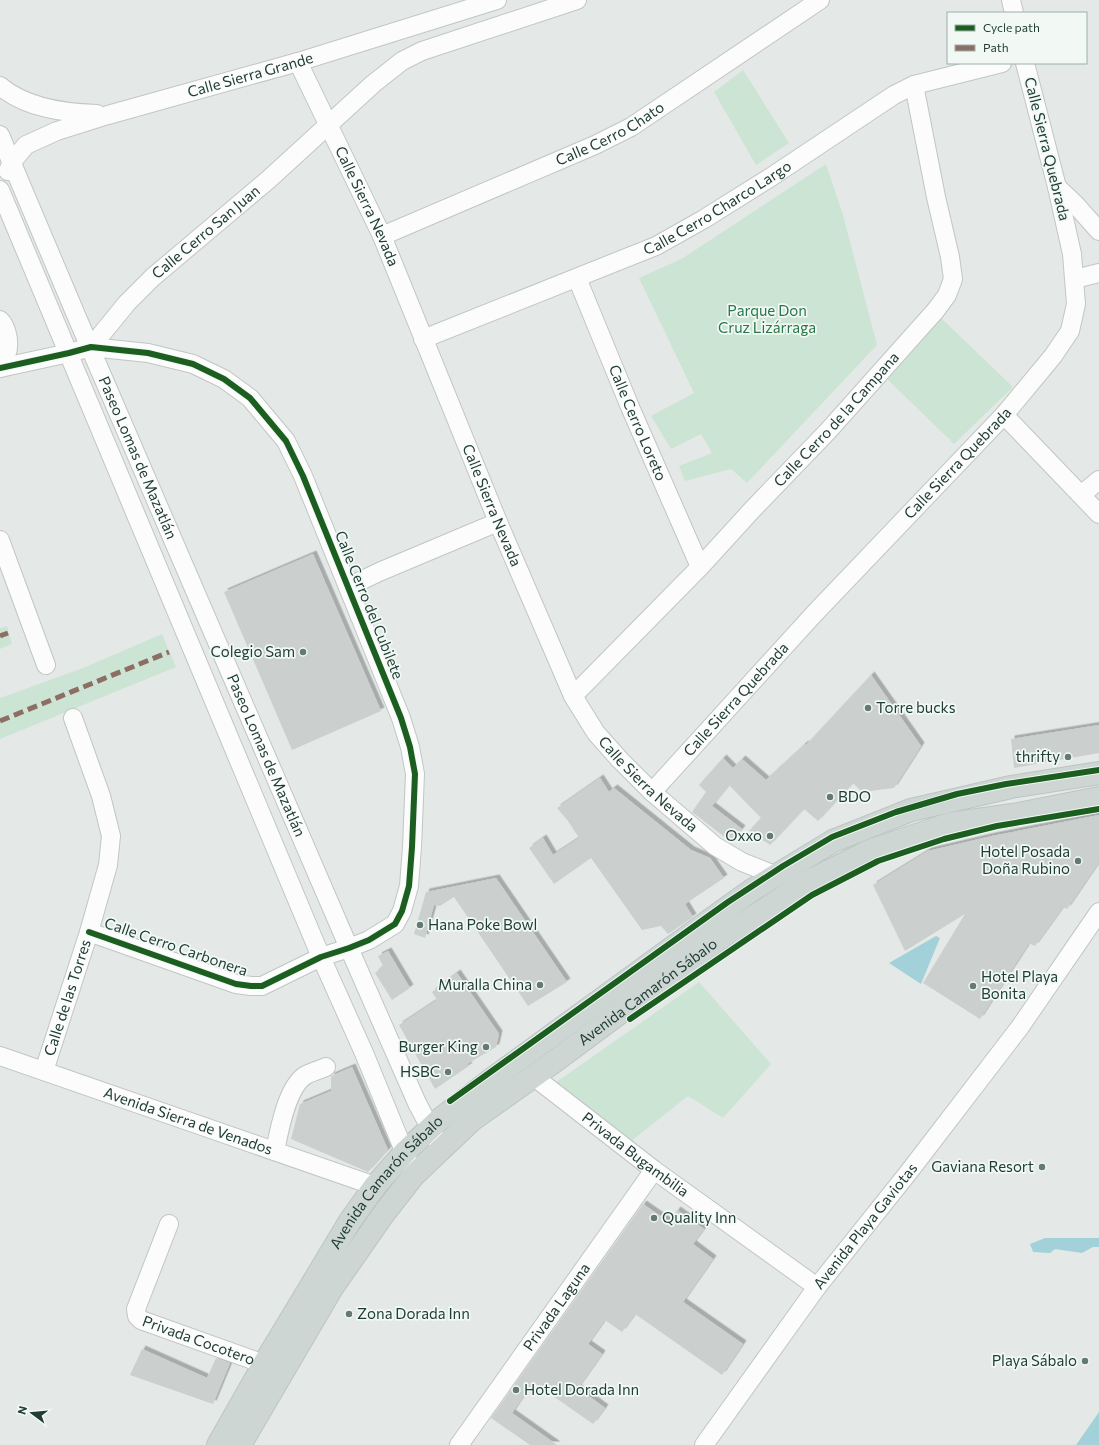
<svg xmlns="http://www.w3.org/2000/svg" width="1099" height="1445" font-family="Commissioner,sans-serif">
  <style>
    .green { fill: #cce4d3 }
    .water { fill: #a2d1da }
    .building { fill: #cbd0ce; filter: url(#shadow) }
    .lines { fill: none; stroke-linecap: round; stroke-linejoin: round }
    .minor-casing { stroke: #c1c6c4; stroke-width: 20 }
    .major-casing { stroke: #bcc5c3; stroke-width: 24 }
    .minor { stroke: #fbfcfb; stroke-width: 18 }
    .major { stroke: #cdd6d3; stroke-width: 22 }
    .quiet { stroke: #8d6e63; stroke-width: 5; stroke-dasharray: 10 5; stroke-linecap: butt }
    .cycleway-casing { stroke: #f2f9f5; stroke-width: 8 }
    .cycleway { stroke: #1b5e20; stroke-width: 6 }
    .poi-dot { fill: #657a74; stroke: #f2f9f5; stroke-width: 1.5 }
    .labels { text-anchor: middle; stroke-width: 3.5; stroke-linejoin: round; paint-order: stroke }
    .street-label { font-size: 15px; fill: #203e36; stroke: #f2f9f5 }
    .park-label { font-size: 15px; fill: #287748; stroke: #f2f9f5 }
    .poi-label { font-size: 15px; fill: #203e36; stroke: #f2f9f5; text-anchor: end }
  </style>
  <defs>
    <filter id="shadow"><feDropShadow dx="3.5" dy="-3.5" stdDeviation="0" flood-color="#0004"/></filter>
  </defs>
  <rect width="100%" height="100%" fill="#e4e9e7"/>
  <path class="green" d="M743 70 789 143 756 165 714 92Z
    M826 164 843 215 877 345 747 483 731 469 685 481 679 466 712 453 701 434 671 449 651 416 694 393 639 278 683 258Z
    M940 317 1013 387 954 444 884 376Z
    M7 626 12 644 0 649V628Z
    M162 634 176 667 0 739V698L83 668Z
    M699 982 771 1064 723 1118 688 1096 630 1142 555 1083Z"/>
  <path class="water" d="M936 936 940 938 921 984 889 963Z
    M1045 1238H1099V1247H1093L1082 1253 1055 1249 1050 1253 1033 1252 1030 1244Z
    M1099 1412V1445H1076Z"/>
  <path class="building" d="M313 554 381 711 292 750 224 592Z
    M871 675 921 746 894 788 862 792 853 783 818 821 804 809 770 845 749 831 761 818 729 785 712 806 742 829 731 842 692 812 706 792 699 785 723 758 733 768 742 759 766 780 805 744 806 745Z
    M1099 725V753L1014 768 1011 739Z
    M600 778 609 792 614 788 691 850 710 858 724 878 685 904 693 917 668 934 661 926 642 930 591 858 554 884 529 848 543 838 553 855 579 838 568 821 557 808Z
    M1099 815V862L1067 909 1063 907 1035 946 1029 943 980 1019 923 983 965 914 905 951 873 885 928 851 992 836Z
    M496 878 567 982 528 1006 454 897 440 906 434 905 425 938 414 934 426 892Z
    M388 951 410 988 392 1000 375 973 383 966 378 956Z
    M457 973 499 1034 496 1047 467 1064 469 1066 435 1089 399 1025 437 1000 432 992Z
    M352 1067 388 1150 368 1172 291 1139 300 1104 331 1091V1076Z
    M643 1204 669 1222 677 1210 704 1229 693 1244 713 1259 683 1302 743 1344 722 1375 635 1314 622 1332 605 1320 588 1344 602 1354 578 1388 605 1408 593 1424 533 1382 512 1413 557 1445H530L491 1418Z
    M142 1349 207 1378 216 1358 230 1363 213 1404 130 1375Z"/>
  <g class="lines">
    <defs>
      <g id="minor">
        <path d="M1011 0 1014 13"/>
        <path id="s1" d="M298 62 382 236 498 522 573 696 596 733 620 760 652 792 715 846 742 862 777 876"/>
        <path d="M0 86C26 108 64 113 97 114"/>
        <path id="s2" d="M0 135 79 322 349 948 417 1103 436 1139"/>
        <path id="s3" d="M8 171 12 162 26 145 57 131 108 115 298 62 497 0"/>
        <path d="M1057 187 1075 204 1099 231"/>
        <path d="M0 190 321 957 364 1053 409 1163"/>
        <path id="s4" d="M382 236 595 145 631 127 820 0"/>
        <path id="s5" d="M577 278 630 407 700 567"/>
        <path d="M1075 279 1099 273"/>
        <path d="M0 320C6 326 9 338 8 347 8 354 3 362 0 368"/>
        <path id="s6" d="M423 339 656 246 704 219 771 177 894 95 914 85 1002 63"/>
        <path id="s7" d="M91 347 127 303 153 277 268 180 373 84 402 61 422 51 577 0"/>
        <path d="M0 368 69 353 91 347 148 353 193 364 224 379 250 398 286 441 303 476 401 718 410 747 415 774 412 847 409 886 402 911 395 924 369 940 349 948 321 957 262 986H251L236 984 89 932"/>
        <path d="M1004 415 1099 514"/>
        <path d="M1081 495 1099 480"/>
        <path d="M0 540 46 665"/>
        <path d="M348 587 379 572 498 522"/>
        <path id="s8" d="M573 696 700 567 752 510 828 431 936 310 947 295 953 279 950 257 936 197 914 85"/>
        <path id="s9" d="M652 792 814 614 1004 415 1053 356 1070 331 1076 304 1072 254 1057 187 1025 63"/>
        <path id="s10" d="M0 1056 375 1186"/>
        <path id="s11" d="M44 1071 89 932 108 865 111 836 101 796 73 718"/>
        <path id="s12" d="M533 1076 654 1170 817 1287"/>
        <path d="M275 1151C279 1131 287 1086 306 1075 312 1072 319 1070 326 1067"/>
        <path id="s13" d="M169 1224 136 1309 137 1316 141 1320 264 1364"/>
        <path id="s14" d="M459 1445 654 1170"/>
        <path id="s15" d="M704 1445 817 1287 908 1173 1020 1027 1099 912"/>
      </g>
      <g id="major">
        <path id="s16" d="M218 1445 264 1364 350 1221 375 1186 405 1152 439 1120 492 1079 724 910 752 890 833 841 911 810 1011 787 1099 773"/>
        <path id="s17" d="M240 1445 332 1288 385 1212 414 1175 472 1120 555 1061 718 940 805 883 869 851 949 824 1013 815 1099 798"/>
      </g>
    </defs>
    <use href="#minor" class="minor-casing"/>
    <use href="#major" class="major-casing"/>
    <use href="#minor" class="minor"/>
    <use href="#major" class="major"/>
    <path class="quiet" d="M0 636 8 633
      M0 721 169 652"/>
    <defs>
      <path id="cycleway" d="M0 368 69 353 91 347 148 353 193 364 224 379 250 398 286 441 303 476 401 718 410 747 415 774 412 847 409 886 402 911 395 924 369 940 349 948 321 957 262 986H251L236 984 89 932
        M630 1019 812 895 878 861 944 839 997 826 1099 809
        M450 1101 728 902 783 866 832 837 896 812 957 794 1006 784 1099 770"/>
    </defs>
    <use href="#cycleway" class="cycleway-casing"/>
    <use href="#cycleway" class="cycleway"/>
  </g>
  <g class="poi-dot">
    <circle cx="303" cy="652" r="4"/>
    <circle cx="868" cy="708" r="4"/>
    <circle cx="1068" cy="757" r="4"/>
    <circle cx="830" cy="797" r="4"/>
    <circle cx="770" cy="836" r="4"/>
    <circle cx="1078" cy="861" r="4"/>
    <circle cx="420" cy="925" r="4"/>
    <circle cx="540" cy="985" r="4"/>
    <circle cx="973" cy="986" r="4"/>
    <circle cx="486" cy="1047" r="4"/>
    <circle cx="448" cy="1072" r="4"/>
    <circle cx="1042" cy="1167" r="4"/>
    <circle cx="654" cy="1218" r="4"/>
    <circle cx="349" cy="1314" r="4"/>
    <circle cx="1085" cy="1361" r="4"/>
    <circle cx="516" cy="1390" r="4"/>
  </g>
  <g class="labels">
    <g class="street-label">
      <text dy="5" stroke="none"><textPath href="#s3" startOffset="267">Calle Sierra Grande</textPath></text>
      <text dy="5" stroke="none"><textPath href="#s4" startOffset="250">Calle Cerro Chato</textPath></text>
      <text transform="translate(1047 149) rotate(76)" y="5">Calle Sierra Quebrada</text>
      <text dy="5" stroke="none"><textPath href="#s1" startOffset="160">Calle Sierra Nevada</textPath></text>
      <text dy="5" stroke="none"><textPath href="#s6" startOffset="323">Calle Cerro Charco Largo</textPath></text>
      <text dy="5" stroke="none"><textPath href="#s7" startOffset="163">Calle Cerro San Juan</textPath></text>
      <text dy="5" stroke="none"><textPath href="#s8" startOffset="382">Calle Cerro de la Campana</textPath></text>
      <text dy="5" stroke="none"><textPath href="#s5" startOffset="157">Calle Cerro Loreto</textPath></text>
      <text dy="5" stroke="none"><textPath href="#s2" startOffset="351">Paseo Lomas de Mazatlán</textPath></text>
      <text dy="5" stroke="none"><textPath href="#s9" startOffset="449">Calle Sierra Quebrada</textPath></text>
      <text dy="5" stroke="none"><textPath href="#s1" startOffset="484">Calle Sierra Nevada</textPath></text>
      <text transform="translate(369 605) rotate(68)" y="5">Calle Cerro del Cubilete</text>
      <text dy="5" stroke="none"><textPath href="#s9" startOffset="125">Calle Sierra Quebrada</textPath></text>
      <text dy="5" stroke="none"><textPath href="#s2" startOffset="675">Paseo Lomas de Mazatlán</textPath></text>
      <text dy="5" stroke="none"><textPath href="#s1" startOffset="808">Calle Sierra Nevada</textPath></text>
      <text transform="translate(176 947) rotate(19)" y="5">Calle Cerro Carbonera</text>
      <text dy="5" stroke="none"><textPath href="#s17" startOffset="619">Avenida Camarón Sábalo</textPath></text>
      <text dy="5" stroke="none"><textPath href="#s11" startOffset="77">Calle de las Torres</textPath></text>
      <text dy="5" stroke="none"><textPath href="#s10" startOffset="199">Avenida Sierra de Venados</textPath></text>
      <text dy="5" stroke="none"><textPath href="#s12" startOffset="129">Privada Bugambilia</textPath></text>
      <text dy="5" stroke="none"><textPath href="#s16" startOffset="313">Avenida Camarón Sábalo</textPath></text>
      <text dy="5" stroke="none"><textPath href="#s15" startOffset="272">Avenida Playa Gaviotas</textPath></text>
      <text dy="5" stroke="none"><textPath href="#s14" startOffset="169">Privada Laguna</textPath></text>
      <text dy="5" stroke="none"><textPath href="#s13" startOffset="165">Privada Cocotero</textPath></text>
    </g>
    <g class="park-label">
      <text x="767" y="316">Parque Don<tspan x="767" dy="17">Cruz Lizárraga</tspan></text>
    </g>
    <g class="poi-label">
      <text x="295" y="657">Colegio Sam</text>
      <text x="876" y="713" text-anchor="start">Torre bucks</text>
      <text x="1060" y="762">thrifty</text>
      <text x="838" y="802" text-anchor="start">BDO</text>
      <text x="762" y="841">Oxxo</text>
      <text x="1070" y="857">Hotel Posada<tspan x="1070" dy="17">Doña Rubino</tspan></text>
      <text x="428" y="930" text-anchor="start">Hana Poke Bowl</text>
      <text x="981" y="982" text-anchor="start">Hotel Playa<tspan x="981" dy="17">Bonita</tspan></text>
      <text x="532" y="990">Muralla China</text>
      <text x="478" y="1052">Burger King</text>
      <text x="440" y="1077">HSBC</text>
      <text x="1034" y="1172">Gaviana Resort</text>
      <text x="662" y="1223" text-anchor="start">Quality Inn</text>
      <text x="357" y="1319" text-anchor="start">Zona Dorada Inn</text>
      <text x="1077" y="1366">Playa Sábalo</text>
      <text x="524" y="1395" text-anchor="start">Hotel Dorada Inn</text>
    </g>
  </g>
  <rect x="947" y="12" width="140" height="52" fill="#f2f9f5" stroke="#9eaea9"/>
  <rect x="955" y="25" width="20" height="6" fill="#1b5e20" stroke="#9eaea9"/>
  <text x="983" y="32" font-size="12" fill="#203e36">Cycle path</text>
  <rect x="955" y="45" width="20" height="6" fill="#8d6e63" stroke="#9eaea9"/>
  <text x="983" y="52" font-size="12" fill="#203e36">Path</text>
  <g transform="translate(32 1413) rotate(286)" stroke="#f2f9f5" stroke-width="3" paint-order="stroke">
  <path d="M0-3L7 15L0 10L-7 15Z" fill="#203e36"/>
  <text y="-6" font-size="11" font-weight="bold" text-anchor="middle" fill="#203e36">N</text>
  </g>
</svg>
